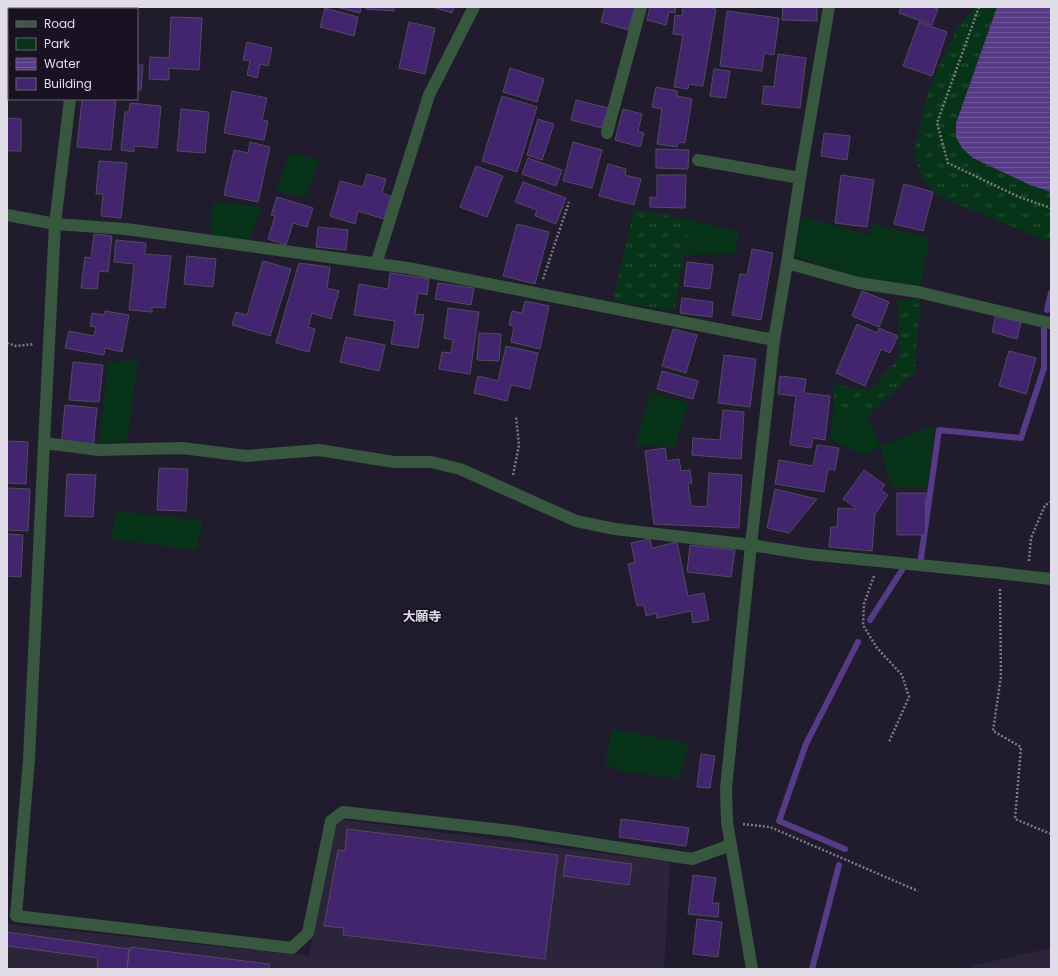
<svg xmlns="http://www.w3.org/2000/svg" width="1058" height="976" font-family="Poppins,'Noto Sans JP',sans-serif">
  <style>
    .built { fill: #2c243b }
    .grass { fill: url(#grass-tufts) }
    .green { fill: #073418 }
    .water { fill: url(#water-rules) }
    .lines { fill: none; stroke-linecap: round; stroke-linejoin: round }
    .stream { stroke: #583b87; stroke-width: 6 }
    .building { fill: #43246e; stroke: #514b5f }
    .path { stroke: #7d7987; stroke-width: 2.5; stroke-dasharray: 2 2; stroke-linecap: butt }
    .street { stroke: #37573f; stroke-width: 12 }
    .labels { text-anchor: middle; stroke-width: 3.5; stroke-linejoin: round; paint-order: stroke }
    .neighbourhood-label { font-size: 13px; font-weight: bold; fill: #e0dde9; stroke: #181223 }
  </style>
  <defs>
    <pattern id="grass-tufts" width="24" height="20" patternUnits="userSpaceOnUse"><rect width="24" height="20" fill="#073418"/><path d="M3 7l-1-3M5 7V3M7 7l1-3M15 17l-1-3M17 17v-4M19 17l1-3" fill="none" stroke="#2b513a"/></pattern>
    <pattern id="water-rules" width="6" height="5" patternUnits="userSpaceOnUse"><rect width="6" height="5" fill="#583b87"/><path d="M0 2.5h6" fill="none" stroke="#705798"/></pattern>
  </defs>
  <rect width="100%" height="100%" fill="#211c2d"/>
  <path class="built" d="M337 819 670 862 664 969H7V924L309 956Z
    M1051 948V969H972V966Z"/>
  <path class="grass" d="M974 7H997L956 123 1030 185 1051 192V243L938 196 921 177 914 151 929 89 958 26 973 11Z
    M634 209 690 220 674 311 613 301Z
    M920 299 915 372 868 416 834 406 833 384 870 391 899 358 898 300Z"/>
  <path class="green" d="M290 153 320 160 305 197 277 191Z
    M214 202 261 207 250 240 214 236 210 224Z
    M802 217 870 235 872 224 930 238 920 287 858 277 795 256Z
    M690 220 739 232 735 254 684 255Z
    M138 360 127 441 99 443 108 362Z
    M650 392 688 403 675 447 636 445Z
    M834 406 868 416 880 446 935 425 927 488 891 487 880 446 865 456 830 439Z
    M117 511 203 521 196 550 111 539Z
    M612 729 688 744 679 779 622 771 605 764Z"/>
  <path class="water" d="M997 7H1051V192L1030 185 973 158 962 148 956 137V123Z"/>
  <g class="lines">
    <path class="stream" d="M1047 310 1051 293
      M921 558 939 430 1021 438 1044 368V328
      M870 620 902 570
      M845 849 779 821 806 744 858 642
      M812 969 839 865"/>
  </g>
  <path class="building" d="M7 7H9V16H7Z
    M30 7H73L72 9H30Z
    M336 7H361L360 13Z
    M367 7H394V11L366 9Z
    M432 7H454L452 13Z
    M605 7H635L628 30 601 22Z
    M650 7H676L675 13 669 12 666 25 647 20Z
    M683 7H706L716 9 703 86 689 84 688 89 674 87 683 35 673 34 675 15 682 16Z
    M783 7H817V21L782 20Z
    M901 7H932L938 9 932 25 899 13Z
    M325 8 358 17 354 36 320 27Z
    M727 11 779 18 774 55 764 53 762 71 720 66Z
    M171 17 202 18 199 70 169 68V80L149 79 150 57 169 58Z
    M409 22 435 28 425 74 399 68Z
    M919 22 947 32 932 76 903 66Z
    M247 42 272 48 268 66 260 64 257 78 247 75 250 61 243 60Z
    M778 54 806 58 800 108 762 104 764 86 774 87Z
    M137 65H143L141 90H137Z
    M510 68 544 79 537 102 503 92Z
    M714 69 730 71 726 98 710 96Z
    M656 87 677 91V96L692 99 685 143 678 142 677 147 657 144 662 109 652 107Z
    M232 91 267 98 262 120 268 121 264 140 224 133Z
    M502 96 537 107 517 172 482 161Z
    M82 99H116L111 150 77 147Z
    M576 100 608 108 602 128 571 120Z
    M130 103 161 106 157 148 134 146V152L121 150 125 112H129Z
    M181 109 209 112 205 153 177 151Z
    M623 109 642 114 638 131 644 133 640 147 615 140Z
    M7 118 21 119V151H7Z
    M538 119 554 124 542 160 527 155Z
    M824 133 850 136 847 160 821 156Z
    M250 142 270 147 258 202 224 195 234 150 248 153Z
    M573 142 602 150 592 188 563 181Z
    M656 149 689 150 688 169 656 168Z
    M528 158 562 170 556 186 522 174Z
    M99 161 127 163 121 218 101 216 103 194H96Z
    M608 164 626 169 625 175 641 179 634 205 599 196Z
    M476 166 503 176 487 217 460 207Z
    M367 174 386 179 382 193 391 196 384 219 358 211 355 224 330 216 340 181 363 187Z
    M657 175H686L685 208 650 207V197L657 198Z
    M841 175 874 180 867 227 835 223Z
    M523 182 566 198 556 224 535 216 537 210 515 202Z
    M904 184 933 192 923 231 894 224Z
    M277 197 313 208 307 227 293 223 286 245 268 239 275 216 271 215Z
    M517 224 549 232 535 284 503 276Z
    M318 227 348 230 346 250 316 247Z
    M94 234 112 236 108 272 99 271 97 289 81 288 85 257 91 258Z
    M116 240 146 243 145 254 171 256 165 308 152 307V312L129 310 134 264 114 262Z
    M752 249 773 253 761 320 732 315 740 274 747 275Z
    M187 256 216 259 213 287 184 284Z
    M263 261 291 269 270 336 232 325 236 312 247 315Z
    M687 262 713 265 710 289 684 286Z
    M299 263 330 267 327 288 339 291 331 319 312 313 308 327 315 329 309 352 276 343Z
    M390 273 429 279 427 295 418 293 415 314 424 315 418 348 391 344 395 321 354 315 359 284 388 289Z
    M438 283 474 288 471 305 435 299Z
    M862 291 889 302 879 327 852 316Z
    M682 298 713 302 712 317 680 313Z
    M525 301 549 306 540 349 511 342 514 326 509 325 512 311 522 313Z
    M448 308 479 312 470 374 439 369 442 352 451 353 453 340 444 338Z
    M105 311 129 315 122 352 105 348 104 355 65 348 69 331 94 336 96 327 90 326 92 313 104 315Z
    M996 315 1021 322 1017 339 992 332Z
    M857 324 877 333 879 328 898 336 890 353 881 349 865 386 836 373Z
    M673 329 697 335 686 373 662 366Z
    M479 333 501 334 499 361 477 360Z
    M346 337 385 345 379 371 340 362Z
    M506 346 538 353 530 389 511 385 507 401 474 393 478 376 498 381Z
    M1009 351 1036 358 1026 394 999 386Z
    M724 355 756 359 750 407 718 403Z
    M73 362 103 365 99 402 69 400Z
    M662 371 698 381 693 399 657 389Z
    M780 376 806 379 804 393 830 396 825 440 813 438 811 448 790 445 796 396 778 394Z
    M65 405 97 408 93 450 61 447Z
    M723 410 744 412 741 459 692 455 693 438 720 440Z
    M7 441 28 442 26 484 7 483Z
    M817 445 839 448 835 470 828 469 824 492 775 484 779 460 813 466Z
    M665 448 667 461 679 459 681 471 690 470 692 483 688 484 691 506 707 507 709 473 742 475 739 528 654 524 645 451Z
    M159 468 188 469 186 511 157 510Z
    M864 470 885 485 881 490 888 495 875 514 872 551 829 547 831 527H837L838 508 857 509 843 499Z
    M67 474 96 475 93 517 65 516Z
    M7 488 30 489 28 531 7 530Z
    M775 489 817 499 789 533 767 528Z
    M897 493H926L925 535H897Z
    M7 534 23 535 21 577 7 576Z
    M650 539 652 548 677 542 688 596 704 593 709 620 693 623 691 611 657 618 656 613 646 616 644 605 637 606 628 564 635 562 631 543Z
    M690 545 735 550 731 577 687 572Z
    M701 754 715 756 710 788 697 787Z
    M621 819 689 828 686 846 619 837Z
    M347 829 558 855 545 959 343 935 344 928 324 926 338 850 345 851Z
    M566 855 632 864 629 885 563 876Z
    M693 875 716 878 712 903H719L718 917 688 914Z
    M697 919 722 922 718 957 693 954Z
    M7 932 129 949 127 969H97L98 958 7 946Z
    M130 947 269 964V969H127Z"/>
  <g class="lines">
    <path class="path" d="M979 7 937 123 948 163 1019 197 1051 208
      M543 279 569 202
      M7 343 16 346 34 344
      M513 475 519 445 516 416
      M1029 561 1031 538 1045 505 1051 502
      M874 576 864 604 863 625 877 648 902 675 909 697 889 742
      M1000 589 1001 676 993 731 1021 747 1015 819 1051 834
      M743 824 770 827 918 891"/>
    <path class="street" d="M81 9 82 7
      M70 99 55 224 44 443 29 759 16 916 292 948 308 933 331 821 343 812 511 831 692 859 731 845
      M607 133 641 7
      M698 160 800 178
      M7 215 55 224 126 229 408 268 774 340
      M787 263 858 283 918 292 1049 323
      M376 264 429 95 474 7
      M44 443 99 450 182 448 246 456 319 450 394 462H431L460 469 576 521 615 529 751 545 808 554 999 573 1051 579
      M752 969 727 822 726 788 751 545 774 340 787 263 800 178 829 7"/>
  </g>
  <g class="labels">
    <g class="neighbourhood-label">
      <text x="422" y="621">大願寺</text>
    </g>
  </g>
  <rect width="1058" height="976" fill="none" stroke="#e0dde9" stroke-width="16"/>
  <rect x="8" y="8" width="130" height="92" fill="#181223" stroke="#686372"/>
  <rect x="16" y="21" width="20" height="6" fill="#37573f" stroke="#686372"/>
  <text x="44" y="28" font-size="12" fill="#e0dde9">Road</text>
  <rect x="16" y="38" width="20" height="12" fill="#073418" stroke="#686372"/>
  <text x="44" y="48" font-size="12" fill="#e0dde9">Park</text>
  <rect x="16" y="58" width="20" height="12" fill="url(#water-rules)" stroke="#686372"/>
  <text x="44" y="68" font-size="12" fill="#e0dde9">Water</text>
  <rect x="16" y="78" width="20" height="12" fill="#43246e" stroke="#686372"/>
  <text x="44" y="88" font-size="12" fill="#e0dde9">Building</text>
</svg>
